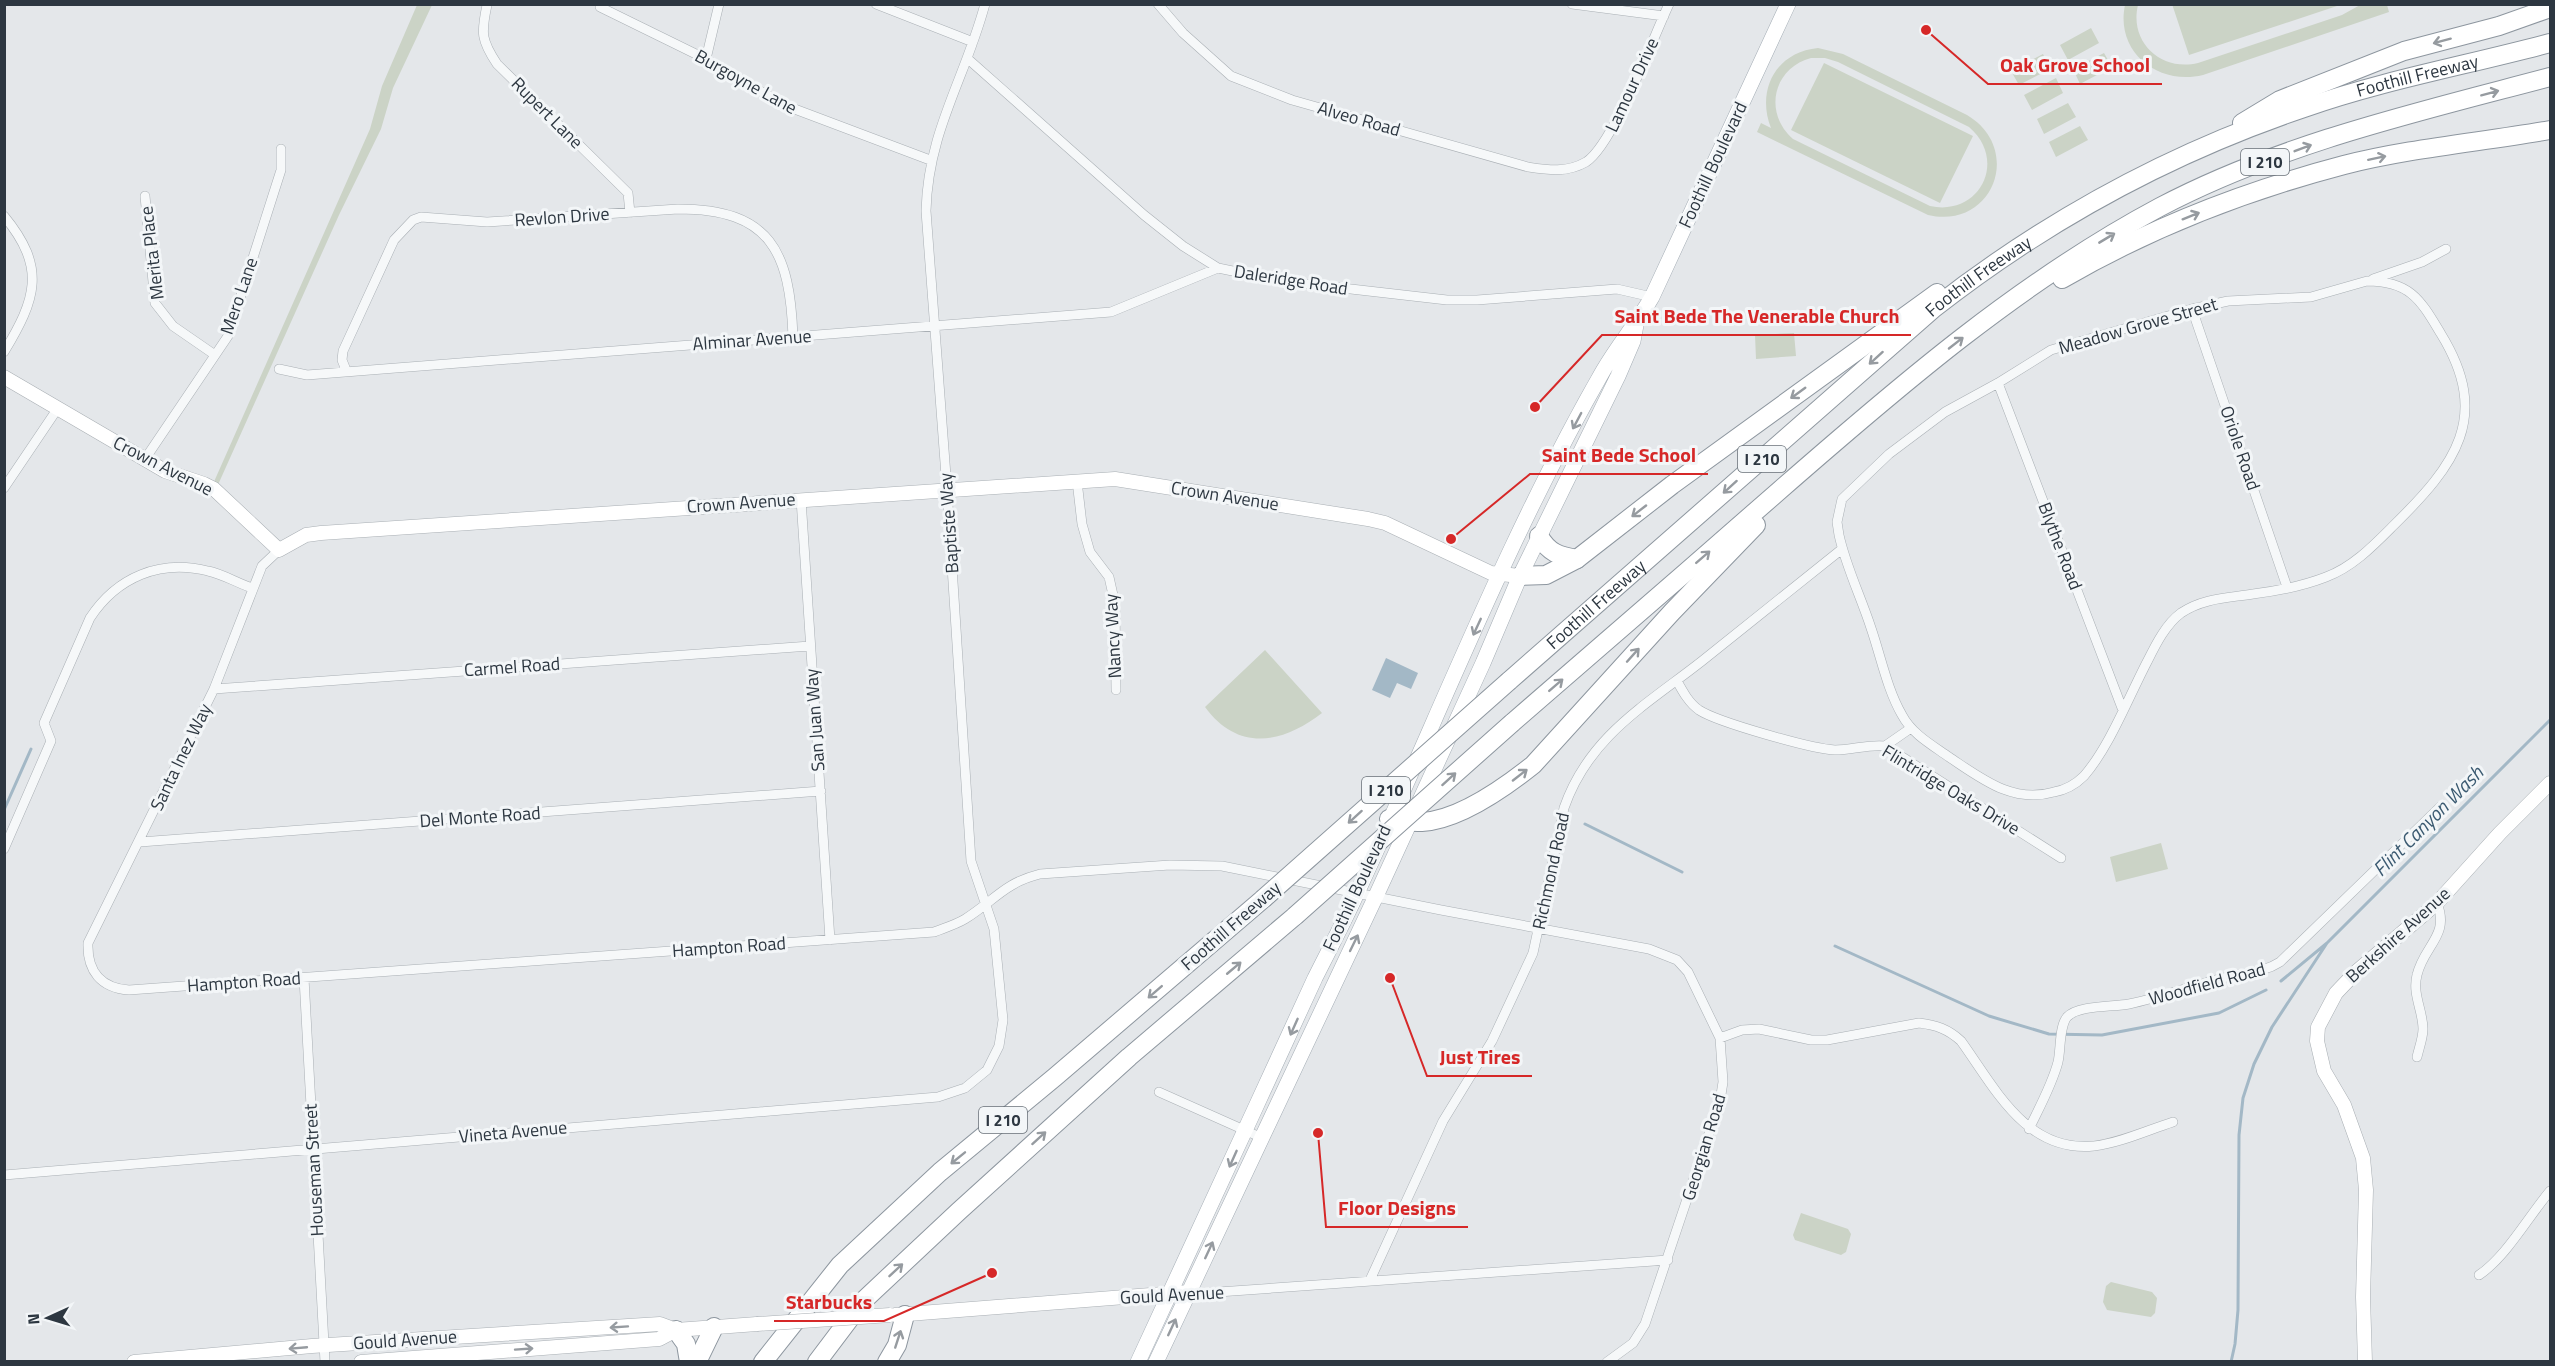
<svg xmlns="http://www.w3.org/2000/svg" width="2555" height="1366" font-family="'Titillium Web',sans-serif">
  <style>
    .green { fill: #cbd3c6; fill-rule: evenodd }
    .water { fill: #a3b8c6 }
    .lines { fill: none; stroke-linecap: round; stroke-linejoin: round }
    .stream { stroke: #a3b8c6; stroke-width: 3 }
    .street-casing { stroke: #a9afb4; stroke-width: 10 }
    .secondary-casing { stroke: #a9afb4; stroke-width: 15 }
    .primary-casing { stroke: #a4adb5; stroke-width: 16 }
    .highway-casing { stroke: #8d969f; stroke-width: 20 }
    .street { stroke: #f6f8f9; stroke-width: 9 }
    .secondary { stroke: #fff; stroke-width: 14 }
    .primary { stroke: #fff; stroke-width: 15 }
    .highway { stroke: #fff; stroke-width: 18 }
    .secondary-bridge-casing { stroke: #a9afb4; stroke-width: 15; stroke-linecap: butt }
    .highway-bridge-casing { stroke: #8d969f; stroke-width: 20; stroke-linecap: butt }
    .secondary-bridge { stroke: #fff; stroke-width: 14 }
    .highway-bridge { stroke: #fff; stroke-width: 18 }
    .oneway { stroke: #969ba0 }
    .labels { text-anchor: middle; stroke-width: 6; stroke-linejoin: round; paint-order: stroke }
    .shield { fill: #f3f6f8; stroke: #687078; stroke-width: 1.5 }
    .shield-label { font-size: 16px; font-weight: bold; fill: #2d3741 }
    .street-label { font-size: 18px; fill: #2d3741; stroke: #f3f6f8 }
    .water-label { font-size: 20px; font-style: italic; fill: #3b5a71; stroke: #f3f6f8 }
    .leader { fill: none; stroke: #d62828; stroke-width: 2 }
    .callout-dot { fill: #d62828; stroke: #f3f6f8; stroke-width: 2 }
    .callout-label { font-size: 20px; text-anchor: middle; font-weight: bold; fill: #d62828; stroke: #f3f6f8; stroke-width: 6; stroke-linejoin: round; paint-order: stroke }
  </style>
  <rect width="100%" height="100%" fill="#e4e7ea"/>
  <path class="green" d="M2172 4H2340V5L2189 55Z
    M417 5H432L393 88 381 129 339 215 217 487 213 484 370 129 382 86Z
    M2125 5H2138C2129 42 2161 72 2198 63L2342 15 2360 5H2387L2389 12 2203 75C2158 86 2115 52 2125 5Z
    M2091 28 2099 43 2068 60 2060 45Z
    M1818 48 1843 54 1967 115C2024 149 1993 230 1928 215L1757 132 1761 123 1771 128C1756 90 1776 52 1818 48ZM1811 58H1825L1838 62 1969 127C2008 160 1980 217 1930 206L1793 139C1763 113 1773 68 1811 58Z
    M2104 53 2112 67 2080 84 2073 69Z
    M2043 54 2050 69 2019 85 2011 71Z
    M1824 63 1973 136 1940 203 1791 130Z
    M2056 78 2063 93 2032 110 2024 95Z
    M2068 103 2076 117 2044 134 2037 119Z
    M2080 126 2088 140 2056 157 2049 142Z
    M1794 333 1796 356 1756 359 1755 335Z
    M1265 650 1322 713C1282 744 1238 752 1205 707Z
    M2161 843 2168 869 2116 882 2110 857Z
    M1801 1213 1848 1229 1851 1234 1846 1252 1841 1255 1795 1240 1793 1235Z
    M2111 1282 2152 1292 2157 1298 2155 1313 2151 1317 2107 1310 2103 1302 2106 1286Z"/>
  <path class="water" d="M1386 658 1418 673 1411 689 1397 683 1390 698 1372 690Z"/>
  <g class="lines">
    <path class="stream" d="M4 810 31 749
      M1585 824 1682 872
      M1835 946 1989 1016 2049 1034 2102 1035 2219 1013 2266 990
      M2281 981 2327 943 2550 720
      M2231 1362 2235 1344 2238 1310 2239 1135 2243 1098 2254 1064 2272 1027 2327 943"/>
    <defs>
      <path id="street" d="M876 4 973 42
        M1158 4 1183 33 1231 76 1292 100 1528 167C1548 170 1567 173 1586 162 1613 145 1653 38 1669 4
        M1572 4 1664 16
        M487 5C481 33 481 40 497 64L628 193 630 213
        M600 7 706 59 784 105 930 160
        M706 59 719 4
        M968 59 1144 215 1183 246 1218 268 1281 281 1447 300H1477L1617 289 1652 297
        M145 196 155 303 173 326 215 355
        M4 216C47 268 36 299 4 352
        M2373 279 2422 262 2446 249
        M2367 281C2411 281 2421 301 2441 334 2492 417 2455 465 2394 525 2374 545 2353 567 2326 577 2303 586 2277 591 2253 594 2228 598 2203 598 2181 613 2166 624 2156 644 2148 660 2129 696 2110 746 2084 776 2076 784 2065 790 2054 792 2013 804 1982 779 1949 757 1932 745 1912 734 1902 715 1887 689 1881 657 1871 628 1861 597 1846 567 1839 535L1837 522 1842 499 1889 454 1945 412 1998 383 2051 350 2192 309 2228 301 2311 297Z
        M2192 309 2287 587
        M279 369 307 375 1111 312 1218 268
        M346 370 342 360 343 351 394 240 413 220 421 217 487 222 678 209C771 209 790 252 793 337
        M1998 383 2122 708
        M145 459 228 336 281 170V149
        M1077 481 1082 524 1090 552 1109 577 1115 604 1116 690
        M4 488 58 408
        M801 499 830 940
        M279 550 262 566 214 689 88 943C87 971 101 988 129 990L934 932C944 928 955 925 965 919 994 901 1004 883 1040 874L1170 865 1222 866 1441 910 1649 949 1677 960 1688 972 1720 1038 1723 1082 1720 1101 1645 1324 1633 1343 1607 1362
        M1677 681C1683 692 1689 703 1699 710 1717 722 1812 749 1835 750 1852 750 1869 744 1885 746L2061 858
        M214 689 810 646
        M1885 746 1911 728
        M140 842 821 791
        M4 849 51 741 44 723 90 618C117 577 160 559 208 571 223 574 237 583 252 588
        M304 978 325 1362
        M1720 1038 1742 1030 1759 1029 1811 1040H1827L1919 1023C1936 1025 1948 1029 1961 1041 1995 1088 2026 1153 2094 1146 2120 1143 2148 1130 2173 1122
        M2417 1057C2419 1048 2423 1038 2423 1029 2423 1011 2412 994 2417 975 2424 945 2450 936 2437 903
        M1159 1092 1260 1137
        M2029 1129C2039 1108 2052 1085 2058 1062 2061 1049 2059 1027 2067 1017 2078 1005 2114 1007 2129 1004 2163 997 2194 985 2227 977 2246 972 2263 973 2280 962L2440 807
        M4 1175 938 1097 965 1088 987 1070 999 1046 1003 1020 994 929 971 861 947 489 926 211C928 131 965 79 985 4
        M2479 1275C2506 1257 2528 1217 2550 1191
        M1370 1280 1443 1121 1492 1041 1533 953 1564 808C1589 736 1646 705 1702 661 1749 623 1796 586 1842 549
        M1189 1292 1204 1293 1668 1260"/>
      <path id="secondary" d="M4 377 165 471 204 484 214 489 279 550 306 535 321 533 1115 479 1368 519 1385 523 1491 573 1520 576
        M895 1315 1189 1292
        M134 1362 312 1346 660 1324 676 1330 757 1324
        M361 1362 659 1339 676 1330
        M2365 1362 2363 1297 2366 1190 2363 1158 2344 1105 2324 1071 2317 1041 2318 1027 2336 993 2356 972 2437 903 2500 833 2550 783"/>
      <path id="primary" d="M1138 1362C1198 1234 1256 1106 1315 978 1329 950 1344 922 1357 893 1438 719 1507 538 1603 371 1618 345 1637 323 1652 297L1788 4
        M1156 1362 1376 896 1483 663 1520 576 1618 376 1633 341 1636 325"/>
      <g id="highway">
        <path d="M2242 123 2280 100 2404 51 2499 26 2550 8"/>
        <path d="M2062 279C2150 228 2245 191 2344 165 2411 148 2482 142 2550 130"/>
        <path d="M1539 536C1549 553 1559 556 1577 559"/>
        <path d="M1520 576 1546 575 1577 559 1672 485 1937 293"/>
        <path id="s1" d="M1509 681 1933 309C2044 222 2171 153 2304 108 2384 80 2468 65 2550 43"/>
        <path d="M1512 723C1601 646 1691 568 1780 490 1899 386 2021 281 2160 207 2282 143 2418 112 2550 77"/>
        <path d="M1389 819C1400 820 1411 822 1422 822 1459 820 1504 788 1533 765L1672 612 1756 525"/>
        <path d="M676 1330 686 1344 689 1362"/>
        <path d="M697 1362 714 1327"/>
        <path d="M763 1362 840 1265 940 1172 1055 1077 1263 899"/>
        <path d="M817 1362 863 1301 959 1211 1129 1057 1295 916"/>
        <path d="M887 1362 897 1345 905 1315"/>
      </g>
    </defs>
    <use href="#street" class="street-casing"/>
    <use href="#secondary" class="secondary-casing"/>
    <use href="#primary" class="primary-casing"/>
    <use href="#highway" class="highway-casing"/>
    <use href="#street" class="street"/>
    <use href="#secondary" class="secondary"/>
    <use href="#primary" class="primary"/>
    <use href="#highway" class="highway"/>
    <defs>
      <path id="secondary-bridge" d="M757 1324 890 1315"/>
      <path id="highway-bridge" d="M1263 899 1509 681
        M1295 916 1512 723"/>
    </defs>
    <use href="#secondary-bridge" class="secondary-bridge-casing"/>
    <use href="#highway-bridge" class="highway-bridge-casing"/>
    <use href="#secondary-bridge" class="secondary-bridge"/>
    <use href="#highway-bridge" class="highway-bridge"/>
  </g>
  <defs><path id="oneway-shaft" d="M-6 0H5M1.5-3L5.5 0L1.5 3" fill="none" stroke-width="1.6" stroke-linecap="round" stroke-linejoin="round" transform="scale(1.5)"/></defs>
  <g class="oneway">
    <use href="#oneway-shaft" transform="translate(2442 41) rotate(165)"/>
    <use href="#oneway-shaft" transform="translate(2490 93) rotate(-15)"/>
    <use href="#oneway-shaft" transform="translate(2303 148) rotate(-21)"/>
    <use href="#oneway-shaft" transform="translate(2377 158) rotate(-12)"/>
    <use href="#oneway-shaft" transform="translate(2191 216) rotate(-22)"/>
    <use href="#oneway-shaft" transform="translate(2107 238) rotate(-31)"/>
    <use href="#oneway-shaft" transform="translate(1956 343) rotate(-38)"/>
    <use href="#oneway-shaft" transform="translate(1876 358) rotate(138)"/>
    <use href="#oneway-shaft" transform="translate(1798 393) rotate(144)"/>
    <use href="#oneway-shaft" transform="translate(1577 421) rotate(118)"/>
    <use href="#oneway-shaft" transform="translate(1730 487) rotate(138)"/>
    <use href="#oneway-shaft" transform="translate(1639 511) rotate(142)"/>
    <use href="#oneway-shaft" transform="translate(1703 557) rotate(-41)"/>
    <use href="#oneway-shaft" transform="translate(1477 627) rotate(115)"/>
    <use href="#oneway-shaft" transform="translate(1633 655) rotate(-48)"/>
    <use href="#oneway-shaft" transform="translate(1556 685) rotate(-41)"/>
    <use href="#oneway-shaft" transform="translate(1520 775) rotate(-38)"/>
    <use href="#oneway-shaft" transform="translate(1449 779) rotate(-42)"/>
    <use href="#oneway-shaft" transform="translate(1355 817) rotate(138)"/>
    <use href="#oneway-shaft" transform="translate(1354 943) rotate(-64)"/>
    <use href="#oneway-shaft" transform="translate(1234 968) rotate(-40)"/>
    <use href="#oneway-shaft" transform="translate(1155 992) rotate(139)"/>
    <use href="#oneway-shaft" transform="translate(1294 1027) rotate(114)"/>
    <use href="#oneway-shaft" transform="translate(1039 1138) rotate(-42)"/>
    <use href="#oneway-shaft" transform="translate(958 1158) rotate(141)"/>
    <use href="#oneway-shaft" transform="translate(1233 1159) rotate(114)"/>
    <use href="#oneway-shaft" transform="translate(1209 1250) rotate(-65)"/>
    <use href="#oneway-shaft" transform="translate(896 1270) rotate(-43)"/>
    <use href="#oneway-shaft" transform="translate(619 1327) rotate(176)"/>
    <use href="#oneway-shaft" transform="translate(1172 1327) rotate(-65)"/>
    <use href="#oneway-shaft" transform="translate(898 1339) rotate(-72)"/>
    <use href="#oneway-shaft" transform="translate(298 1348) rotate(175)"/>
    <use href="#oneway-shaft" transform="translate(524 1349) rotate(-4)"/>
  </g>
  <g class="labels">
    <g class="shield">
      <rect x="2241" y="149" width="48" height="26" rx="4.5"/>
      <rect x="1738" y="446" width="48" height="26" rx="4.5"/>
      <rect x="1362" y="777" width="48" height="26" rx="4.5"/>
      <rect x="979" y="1107" width="48" height="26" rx="4.5"/>
    </g>
    <g class="shield-label">
      <text x="2265" y="168">I 210</text>
      <text x="1762" y="465">I 210</text>
      <text x="1386" y="796">I 210</text>
      <text x="1003" y="1126">I 210</text>
    </g>
    <g class="street-label">
      <text dy="6" stroke="none"><textPath href="#s1" startOffset="1106">Foothill Freeway</textPath></text>
      <text transform="translate(746 82) rotate(29)" y="6">Burgoyne Lane</text>
      <text transform="translate(1632 85) rotate(-65)" y="6">Lamour Drive</text>
      <text transform="translate(547 113) rotate(45)" y="6">Rupert Lane</text>
      <text transform="translate(1359 119) rotate(16)" y="6">Alveo Road</text>
      <text transform="translate(1713 165) rotate(-65)" y="6">Foothill Boulevard</text>
      <text transform="translate(562 217) rotate(-4)" y="6">Revlon Drive</text>
      <text transform="translate(152 253) rotate(-97)" y="6">Merita Place</text>
      <text dy="6" stroke="none"><textPath href="#s1" startOffset="620">Foothill Freeway</textPath></text>
      <text transform="translate(1291 280) rotate(9)" y="6">Daleridge Road</text>
      <text transform="translate(239 296) rotate(-71)" y="6">Mero Lane</text>
      <text transform="translate(2138 326) rotate(-16)" y="6">Meadow Grove Street</text>
      <text transform="translate(752 340) rotate(-4)" y="6">Alminar Avenue</text>
      <text transform="translate(2240 448) rotate(71)" y="6">Oriole Road</text>
      <text transform="translate(163 466) rotate(27)" y="6">Crown Avenue</text>
      <text transform="translate(1225 496) rotate(9)" y="6">Crown Avenue</text>
      <text transform="translate(741 503) rotate(-4)" y="6">Crown Avenue</text>
      <text transform="translate(949 523) rotate(-94)" y="6">Baptiste Way</text>
      <text transform="translate(2060 546) rotate(69)" y="6">Blythe Road</text>
      <text dy="6" stroke="none"><textPath href="#s1" startOffset="116">Foothill Freeway</textPath></text>
      <text transform="translate(1113 636) rotate(-93)" y="6">Nancy Way</text>
      <text transform="translate(512 667) rotate(-4)" y="6">Carmel Road</text>
      <text transform="translate(815 720) rotate(-94)" y="6">San Juan Way</text>
      <text transform="translate(181 757) rotate(-64)" y="6">Santa Inez Way</text>
      <text transform="translate(1951 790) rotate(31)" y="6">Flintridge Oaks Drive</text>
      <text transform="translate(480 817) rotate(-4)" y="6">Del Monte Road</text>
      <text transform="translate(1551 871) rotate(-78)" y="6">Richmond Road</text>
      <text transform="translate(1357 888) rotate(-65)" y="6">Foothill Boulevard</text>
      <text transform="translate(1231 926) rotate(-41)" y="6">Foothill Freeway</text>
      <text transform="translate(2398 935) rotate(-42)" y="6">Berkshire Avenue</text>
      <text transform="translate(729 947) rotate(-4)" y="6">Hampton Road</text>
      <text transform="translate(244 982) rotate(-4)" y="6">Hampton Road</text>
      <text transform="translate(2207 984) rotate(-15)" y="6">Woodfield Road</text>
      <text transform="translate(513 1132) rotate(-5)" y="6">Vineta Avenue</text>
      <text transform="translate(1704 1147) rotate(-73)" y="6">Georgian Road</text>
      <text transform="translate(314 1170) rotate(-93)" y="6">Houseman Street</text>
      <text transform="translate(1172 1295) rotate(-3)" y="6">Gould Avenue</text>
      <text transform="translate(405 1340) rotate(-4)" y="6">Gould Avenue</text>
    </g>
    <g class="water-label">
      <text transform="translate(2428 821) rotate(-45)" y="7">Flint Canyon Wash</text>
    </g>
  </g>
  <path class="leader" d="M1926 30L1988 84H2162M1535 407L1602 335H1911M1451 539L1530 474H1708M1390 978L1427 1076H1532M1318 1133L1326 1227H1468M992 1273L884 1321H774"/>
  <g class="callout-dot">
    <circle cx="1926" cy="30" r="6"/>
    <circle cx="1535" cy="407" r="6"/>
    <circle cx="1451" cy="539" r="6"/>
    <circle cx="1390" cy="978" r="6"/>
    <circle cx="1318" cy="1133" r="6"/>
    <circle cx="992" cy="1273" r="6"/>
  </g>
  <g class="callout-label">
    <text x="2075" y="72">Oak Grove School</text>
    <text x="1757" y="323">Saint Bede The Venerable Church</text>
    <text x="1619" y="462">Saint Bede School</text>
    <text x="1480" y="1064">Just Tires</text>
    <text x="1397" y="1215">Floor Designs</text>
    <text x="829" y="1309">Starbucks</text>
  </g>
  <rect width="2555" height="1366" fill="none" stroke="#2d3741" stroke-width="12"/>
  <g transform="translate(48 1318) rotate(266)" stroke="#f3f6f8" stroke-width="4.5" paint-order="stroke">
  <path d="M0-4.5L10 22L0 15L-10 22Z" fill="#2d3741"/>
  <text y="-9" font-size="16" font-weight="bold" text-anchor="middle" fill="#2d3741">N</text>
  </g>
</svg>
